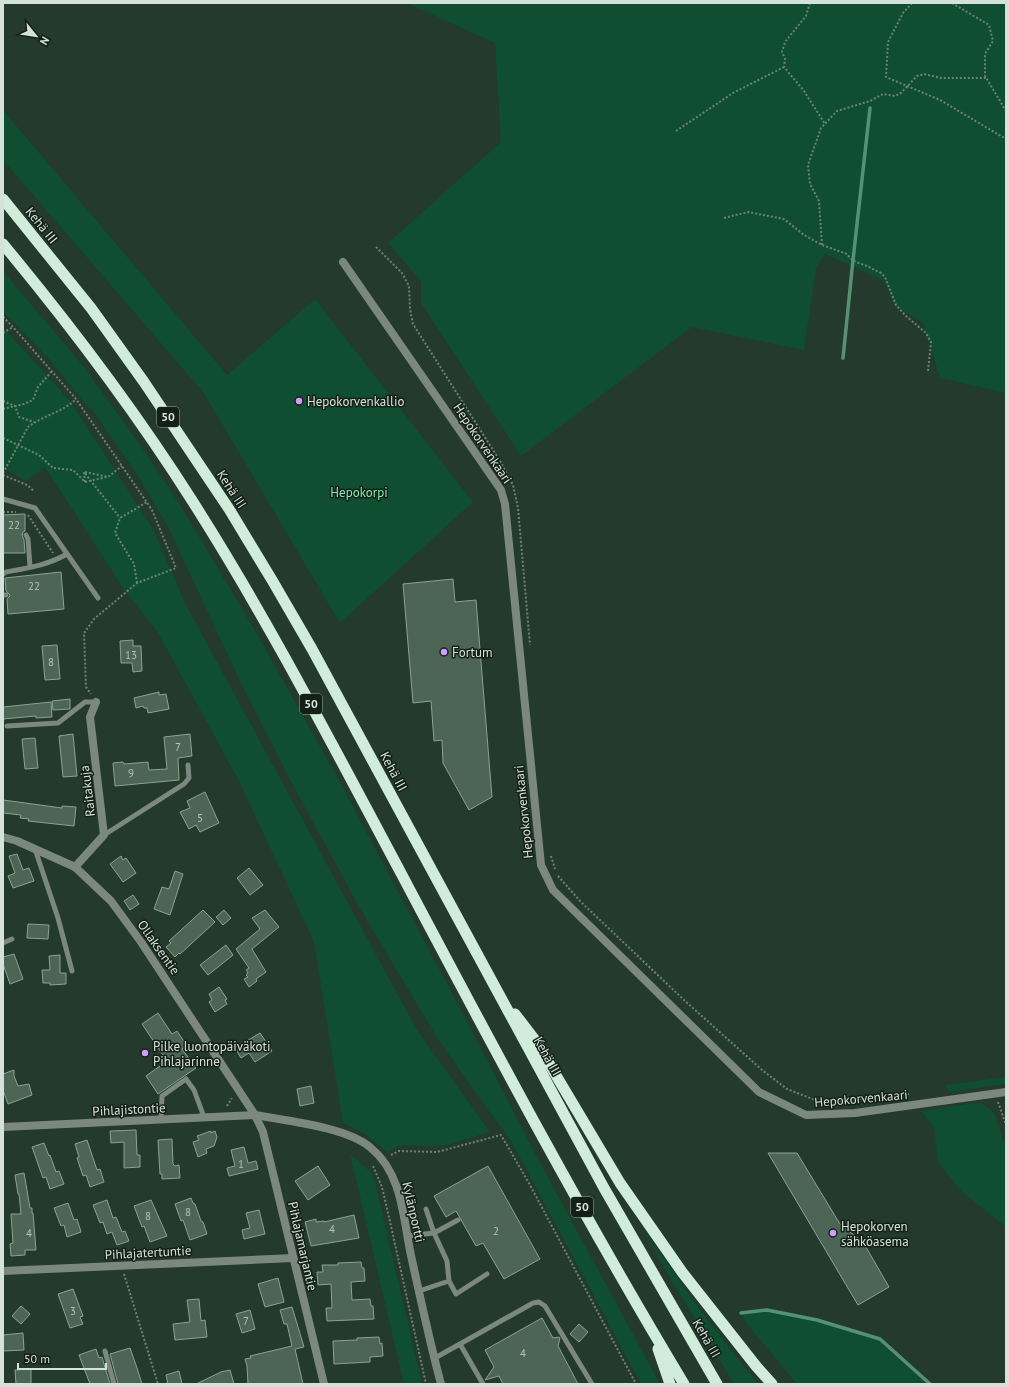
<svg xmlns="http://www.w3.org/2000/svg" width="1009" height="1387" font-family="'PT Sans',sans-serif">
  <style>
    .green { fill: #0f4e30 }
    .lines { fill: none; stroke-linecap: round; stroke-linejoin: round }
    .stream { stroke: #569174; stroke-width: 3.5 }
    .building { fill: #4c6555; stroke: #8aa493 }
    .path { stroke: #6f8276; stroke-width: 2; stroke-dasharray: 2 2; stroke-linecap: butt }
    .service { stroke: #7c8780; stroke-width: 5 }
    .minor { stroke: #7c8780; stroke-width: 8 }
    .tertiary { stroke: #7c8780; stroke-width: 8 }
    .trunk { stroke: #d1ecda; stroke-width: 11 }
    .poi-dot { fill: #d09dfe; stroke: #141f18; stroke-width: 1.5 }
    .labels { text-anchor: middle; stroke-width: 3; stroke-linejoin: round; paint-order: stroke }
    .number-label { font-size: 11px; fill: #b2c3b8 }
    .shield { fill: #141f18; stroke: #9aa89f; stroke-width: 1 }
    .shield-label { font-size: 12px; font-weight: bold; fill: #d4e2d9 }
    .street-label { font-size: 13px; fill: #d4e2d9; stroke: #141f18 }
    .poi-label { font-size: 13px; fill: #d4e2d9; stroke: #141f18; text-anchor: start }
    .park-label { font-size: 13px; fill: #82e9af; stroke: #141f18 }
  </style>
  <rect width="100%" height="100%" fill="#233a2c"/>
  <path class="green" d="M407 3H1006V393L940 378 923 323 895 306 884 281 825 254 816 268 804 350 692 327 521 456 421 303V281L388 243 501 142 495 43Z
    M3 110 227 375 315 299 473 502 340 623 203 392 3 160Z
    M3 271 90 374 96 386 97 385 141 446 179 503 253 627 335 773 461 1010 536 1155 660 1384H641L511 1141 475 1092 436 1036 358 905 289 778 239 679 168 527 138 476 93 411 88 407 48 358 3 312Z
    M3 327 70 401 153 529 186 605 417 1030 490 1132 450 1144 433 1146 401 1145 387 1152 364 1133 343 1123 314 942 239 781 157 631 125 591 45 467 26 481 3 468Z
    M1006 1077V1084L948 1092 946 1085Z
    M981 1102 995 1114 1006 1148V1227L962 1192 938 1162 934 1127 921 1111Z
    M350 1154 371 1172 375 1181 422 1384H404Z
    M642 1229 710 1323 758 1384H734L675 1286Z
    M767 1310 817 1320 880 1339 930 1384H797L747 1324 741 1313Z"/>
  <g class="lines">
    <path class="stream" d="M843 358 853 260 870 108
      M741 1313 767 1310 817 1320 880 1339 930 1384"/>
  </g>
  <path class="building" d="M25 514V531L23 532 22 535 24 540 25 553H3V515Z
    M61 572 64 609 8 614 7 599 9 597 10 595 6 591 5 578Z
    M453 579 455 602 476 600 492 797 469 810 443 763 442 740 434 741 431 701 413 703 403 584Z
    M133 640V646H141L142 671 133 672 132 663H121L120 641Z
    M57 645 60 679 45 680 42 646Z
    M159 692V695L166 694 169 709 148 713 147 708H144L143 706 136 708 134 698Z
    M70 699V709L53 710 52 701Z
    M51 702 52 717 36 718V716L3 719V707Z
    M73 734 77 776 63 777 59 736Z
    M190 734 192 756 178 758 179 780 115 786 113 763 123 762 124 764 148 762 149 770 167 769 164 737Z
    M35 738 38 768 25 769 22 739Z
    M205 792 219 823 200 832 196 825 189 829 180 812 190 808 187 801Z
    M3 800 62 808V806L76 807 74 826 28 821 29 819 20 818 21 815 3 813Z
    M17 854 23 870 29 868 34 881 13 888 8 876 15 873 9 856Z
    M121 856 123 860 126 858 136 873 123 882 110 864Z
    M249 868 263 885 250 895 237 878Z
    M175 871 183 874 170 915 154 909 162 887 169 889Z
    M133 895 139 904 130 910 124 901Z
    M203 910 215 922 180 954 179 953 175 957 166 947 171 943 169 941Z
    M224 910 231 918 223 925 216 917Z
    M265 910 279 927 252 949 266 972 256 979 257 981 249 987 244 979 248 977 246 975 248 973 246 970 249 968 236 949 260 929 252 918Z
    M28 924 49 925 48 939 27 938Z
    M226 945 233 955 208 975 200 965Z
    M14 954 23 979 10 984 3 964V957Z
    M60 955V973H66V984L50 985V983H43L42 970H50L49 956Z
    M219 987 227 999 225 1000 227 1004 215 1012 209 1002 212 1000 209 994Z
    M158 1013 172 1034 177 1031 187 1046 182 1049 196 1068 158 1094 146 1076 167 1061 142 1024Z
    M260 1033 272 1051 255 1062 249 1053 241 1058 235 1048Z
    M14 1070V1076L18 1086 29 1084 32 1095 8 1104 3 1090V1074Z
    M311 1086 314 1103 300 1106 297 1089Z
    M136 1130 137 1155H140V1167L124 1168V1142L111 1143 110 1131Z
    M211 1131V1133L215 1131 217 1137 214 1146 206 1149 207 1153 198 1157 193 1142 199 1140 197 1136Z
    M172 1139 173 1164 175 1166 179 1165 180 1178 162 1179V1174H160L158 1140Z
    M87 1140 97 1170 100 1169 104 1182 90 1187 86 1175 83 1176 77 1158 79 1157 75 1144Z
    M44 1143 49 1156 50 1155 56 1172 59 1171 64 1184 50 1189 46 1177 43 1178 32 1147Z
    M244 1147 248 1163 256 1161 258 1169 229 1176 227 1168 235 1166 231 1150Z
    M768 1153H797L840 1224 863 1242 889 1287 858 1305Z
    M318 1166 330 1185 308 1200 295 1181Z
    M488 1166 540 1259 504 1279 483 1243 476 1246 456 1211 446 1217 434 1196Z
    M24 1173 30 1208H32V1213H33L36 1250H25V1255L11 1256 10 1244 13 1243 11 1214H21L19 1194H18L15 1175Z
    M191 1198 193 1203 195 1204 201 1221 203 1222 207 1234 190 1240 183 1220 181 1221 175 1204Z
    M107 1200 113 1218 116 1217 122 1232 125 1231 129 1241 117 1245 112 1232 107 1234 103 1222 100 1223 93 1205Z
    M151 1200 167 1236 150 1242 144 1226 142 1227 134 1206Z
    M68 1203 74 1220 77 1219 81 1232 67 1237 64 1225 61 1226 54 1208Z
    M259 1210 265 1234 244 1239 242 1230 250 1228 246 1213Z
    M354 1215 359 1238 311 1246 305 1222 316 1219V1222L324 1221V1222Z
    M361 1262 362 1268H364L365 1281 351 1282 352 1300 370 1299 371 1306H373L374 1319 327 1321 326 1308H332L331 1284 318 1285 317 1272H323L322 1265H338V1263Z
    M278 1278 284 1302 265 1307 258 1284Z
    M73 1289 83 1316 80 1317 83 1324 70 1328 58 1294Z
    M199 1299 201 1321 205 1320 207 1337 175 1340 173 1324 190 1322 187 1300Z
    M21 1306 30 1314 21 1324 12 1316Z
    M292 1307 304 1347 295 1349 303 1384H248L247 1366 245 1359 251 1358 250 1356 292 1346 287 1324H284L280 1310Z
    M250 1310 255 1329 242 1333 236 1314Z
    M542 1318 553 1338 559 1337 560 1338 558 1346 578 1384H503L499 1376 485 1380 494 1367 485 1350Z
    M579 1324 588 1332 579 1342 570 1334Z
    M23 1333 24 1350 3 1351V1335Z
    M379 1337 380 1344 382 1343 383 1356 370 1357V1362L334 1364 333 1341 357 1340V1338Z
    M130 1348 137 1368 142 1384H118L110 1354Z
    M96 1349 99 1358 102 1357 110 1384H90L79 1355Z
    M31 1369V1384H16L15 1370Z
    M230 1370 234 1384H196L221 1372Z
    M179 1371 182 1384H168L166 1375Z"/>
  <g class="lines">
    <path class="path" d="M810 3 806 16 785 42 782 52 785 59 784 67 804 91 825 124
      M912 3 903 13 888 42 886 77 940 100 1006 139
      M952 3 989 25 993 41 985 54V76L1006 111
      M676 131 733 93 784 67
      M724 218 748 212 784 219 804 235 822 245 847 254 850 258 856 262 867 266 881 273 885 277 896 305 906 316 926 333 931 342 928 371
      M822 245 819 201 810 184 808 165 821 128 837 111 870 101 883 94 895 96 901 93 917 76 924 74 941 78H987
      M376 247 402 273 409 286 410 309 413 324 500 461 513 485 518 508 530 645
      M3 317 13 327 76 399 152 510 176 568 137 583 94 619 84 633 86 687 91 694
      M3 333 13 327
      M3 401 15 406 19 417 34 422
      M3 409 24 404 33 400 38 387 52 371
      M3 438 39 455 53 468 73 470 85 482 84 472 120 518
      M85 472 108 477 122 466
      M3 473 28 427C42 416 65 411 76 399
      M3 475 27 485 34 491
      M85 482 107 477
      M3 512H16
      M28 515 53 553
      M137 583 134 564 115 533 120 518 147 502
      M551 856 555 869
      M558 876 581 902 684 1000 762 1070 787 1089 815 1100 840 1101 909 1094
      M998 1102 1006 1125
      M227 1106 232 1098
      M391 1155 399 1151 437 1152 501 1135 530 1185 636 1384
      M373 1166 382 1187 391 1226 426 1384
      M124 1274 158 1384"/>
    <path class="service" d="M3 499 35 508 98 598
      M26 535 28 539 30 567
      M3 574 6 572C28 568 48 565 67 554
      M3 595H6
      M7 726 58 723 85 702H96
      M104 835 184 784 189 778 188 765
      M35 849 58 918 72 971
      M3 943 12 939
      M161 1119 162 1096 186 1079 194 1090 204 1117
      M426 1209 434 1233 458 1220
      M407 1236 434 1233 447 1261 449 1281
      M419 1291 449 1281 456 1294 487 1274
      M460 1344 483 1384
      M105 1351 114 1384
      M435 1358 533 1303 539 1302 545 1306 592 1384"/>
    <path class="minor" d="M343 262 501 490 505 504 541 865 553 890 759 1092 806 1115 855 1113 1006 1092
      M75 867 104 835 90 717 96 702
      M3 1127 255 1115 263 1132 324 1384
      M3 1271 293 1258"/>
    <path class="tertiary" d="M3 837 17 841 75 867 111 901 141 942 255 1115C287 1121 347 1127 371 1148 404 1175 403 1222 412 1260 421 1301 430 1343 441 1384"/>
    <path class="trunk" d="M3 199 91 308 144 382 229 509 272 580 312 649 604 1188 717 1384
      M3 244C71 326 136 412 193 502 270 623 335 750 402 875 493 1047 584 1218 684 1384
      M515 1014 535 1040 620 1183 682 1272 756 1366 772 1384
      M658 1349 670 1384"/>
  </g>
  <g class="poi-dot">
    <circle cx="299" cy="401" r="4"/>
    <circle cx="444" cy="652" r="4"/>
    <circle cx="145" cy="1053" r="4"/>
    <circle cx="833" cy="1233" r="4"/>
  </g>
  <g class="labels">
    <g class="number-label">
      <text x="14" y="529">22</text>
      <text x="34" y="590">22</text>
      <text x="131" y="659">13</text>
      <text x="51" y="666">8</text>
      <text x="178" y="751">7</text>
      <text x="131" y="777">9</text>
      <text x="200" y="822">5</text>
      <text x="241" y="1168">1</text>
      <text x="188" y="1216">8</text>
      <text x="148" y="1220">8</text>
      <text x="332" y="1233">4</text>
      <text x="496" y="1235">2</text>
      <text x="29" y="1237">4</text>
      <text x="73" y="1315">3</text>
      <text x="246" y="1325">7</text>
      <text x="523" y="1357">4</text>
    </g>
    <g class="shield">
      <rect x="157" y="407" width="22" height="20" rx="3"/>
      <rect x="300" y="694" width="22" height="20" rx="3"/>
      <rect x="571" y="1197" width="22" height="20" rx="3"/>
    </g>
    <g class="shield-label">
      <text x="168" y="421">50</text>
      <text x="311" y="708">50</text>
      <text x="582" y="1211">50</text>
    </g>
    <g class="street-label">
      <text transform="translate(42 225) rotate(51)" y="5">Kehä III</text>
      <text transform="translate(483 443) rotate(56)" y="5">Hepokorvenkaari</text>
      <text transform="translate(232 489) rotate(57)" y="5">Kehä III</text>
      <text transform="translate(394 771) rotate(62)" y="5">Kehä III</text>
      <text transform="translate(87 791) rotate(-97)" y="5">Raitakuja</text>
      <text transform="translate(523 812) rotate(-96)" y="5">Hepokorvenkaari</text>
      <text transform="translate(159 947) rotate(55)" y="5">Ollaksentie</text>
      <text transform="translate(548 1056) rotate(61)" y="5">Kehä III</text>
      <text transform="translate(861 1098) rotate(-5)" y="5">Hepokorvenkaari</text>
      <text transform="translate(129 1109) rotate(-3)" y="5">Pihlajistontie</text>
      <text transform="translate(414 1212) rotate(77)" y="5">Kylänportti</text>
      <text transform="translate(303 1246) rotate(77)" y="5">Pihlajamarjantie</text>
      <text transform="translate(148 1252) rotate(-3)" y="5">Pihlajatertuntie</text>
      <text transform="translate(707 1338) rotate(60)" y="5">Kehä III</text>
    </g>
    <g class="poi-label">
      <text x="307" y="406">Hepokorvenkallio</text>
      <text x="452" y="657">Fortum</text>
      <text x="153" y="1051">Pilke luontopäiväkoti<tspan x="153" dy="15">Pihlajarinne</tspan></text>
      <text x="841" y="1231">Hepokorven<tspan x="841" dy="15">sähköasema</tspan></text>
    </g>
    <g class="park-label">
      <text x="359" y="497">Hepokorpi</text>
    </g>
  </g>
  <rect width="1009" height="1387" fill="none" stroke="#d4e2d9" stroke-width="8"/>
  <g transform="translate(36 36) rotate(120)" stroke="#141f18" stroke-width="3" paint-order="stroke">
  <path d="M0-3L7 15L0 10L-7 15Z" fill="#d4e2d9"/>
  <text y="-6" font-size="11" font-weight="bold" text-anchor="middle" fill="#d4e2d9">N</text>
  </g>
  <path d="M18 1363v6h88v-6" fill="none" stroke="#d4e2d9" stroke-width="2"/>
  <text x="24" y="1363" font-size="12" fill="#d4e2d9" stroke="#141f18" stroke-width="3" paint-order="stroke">50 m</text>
</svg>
